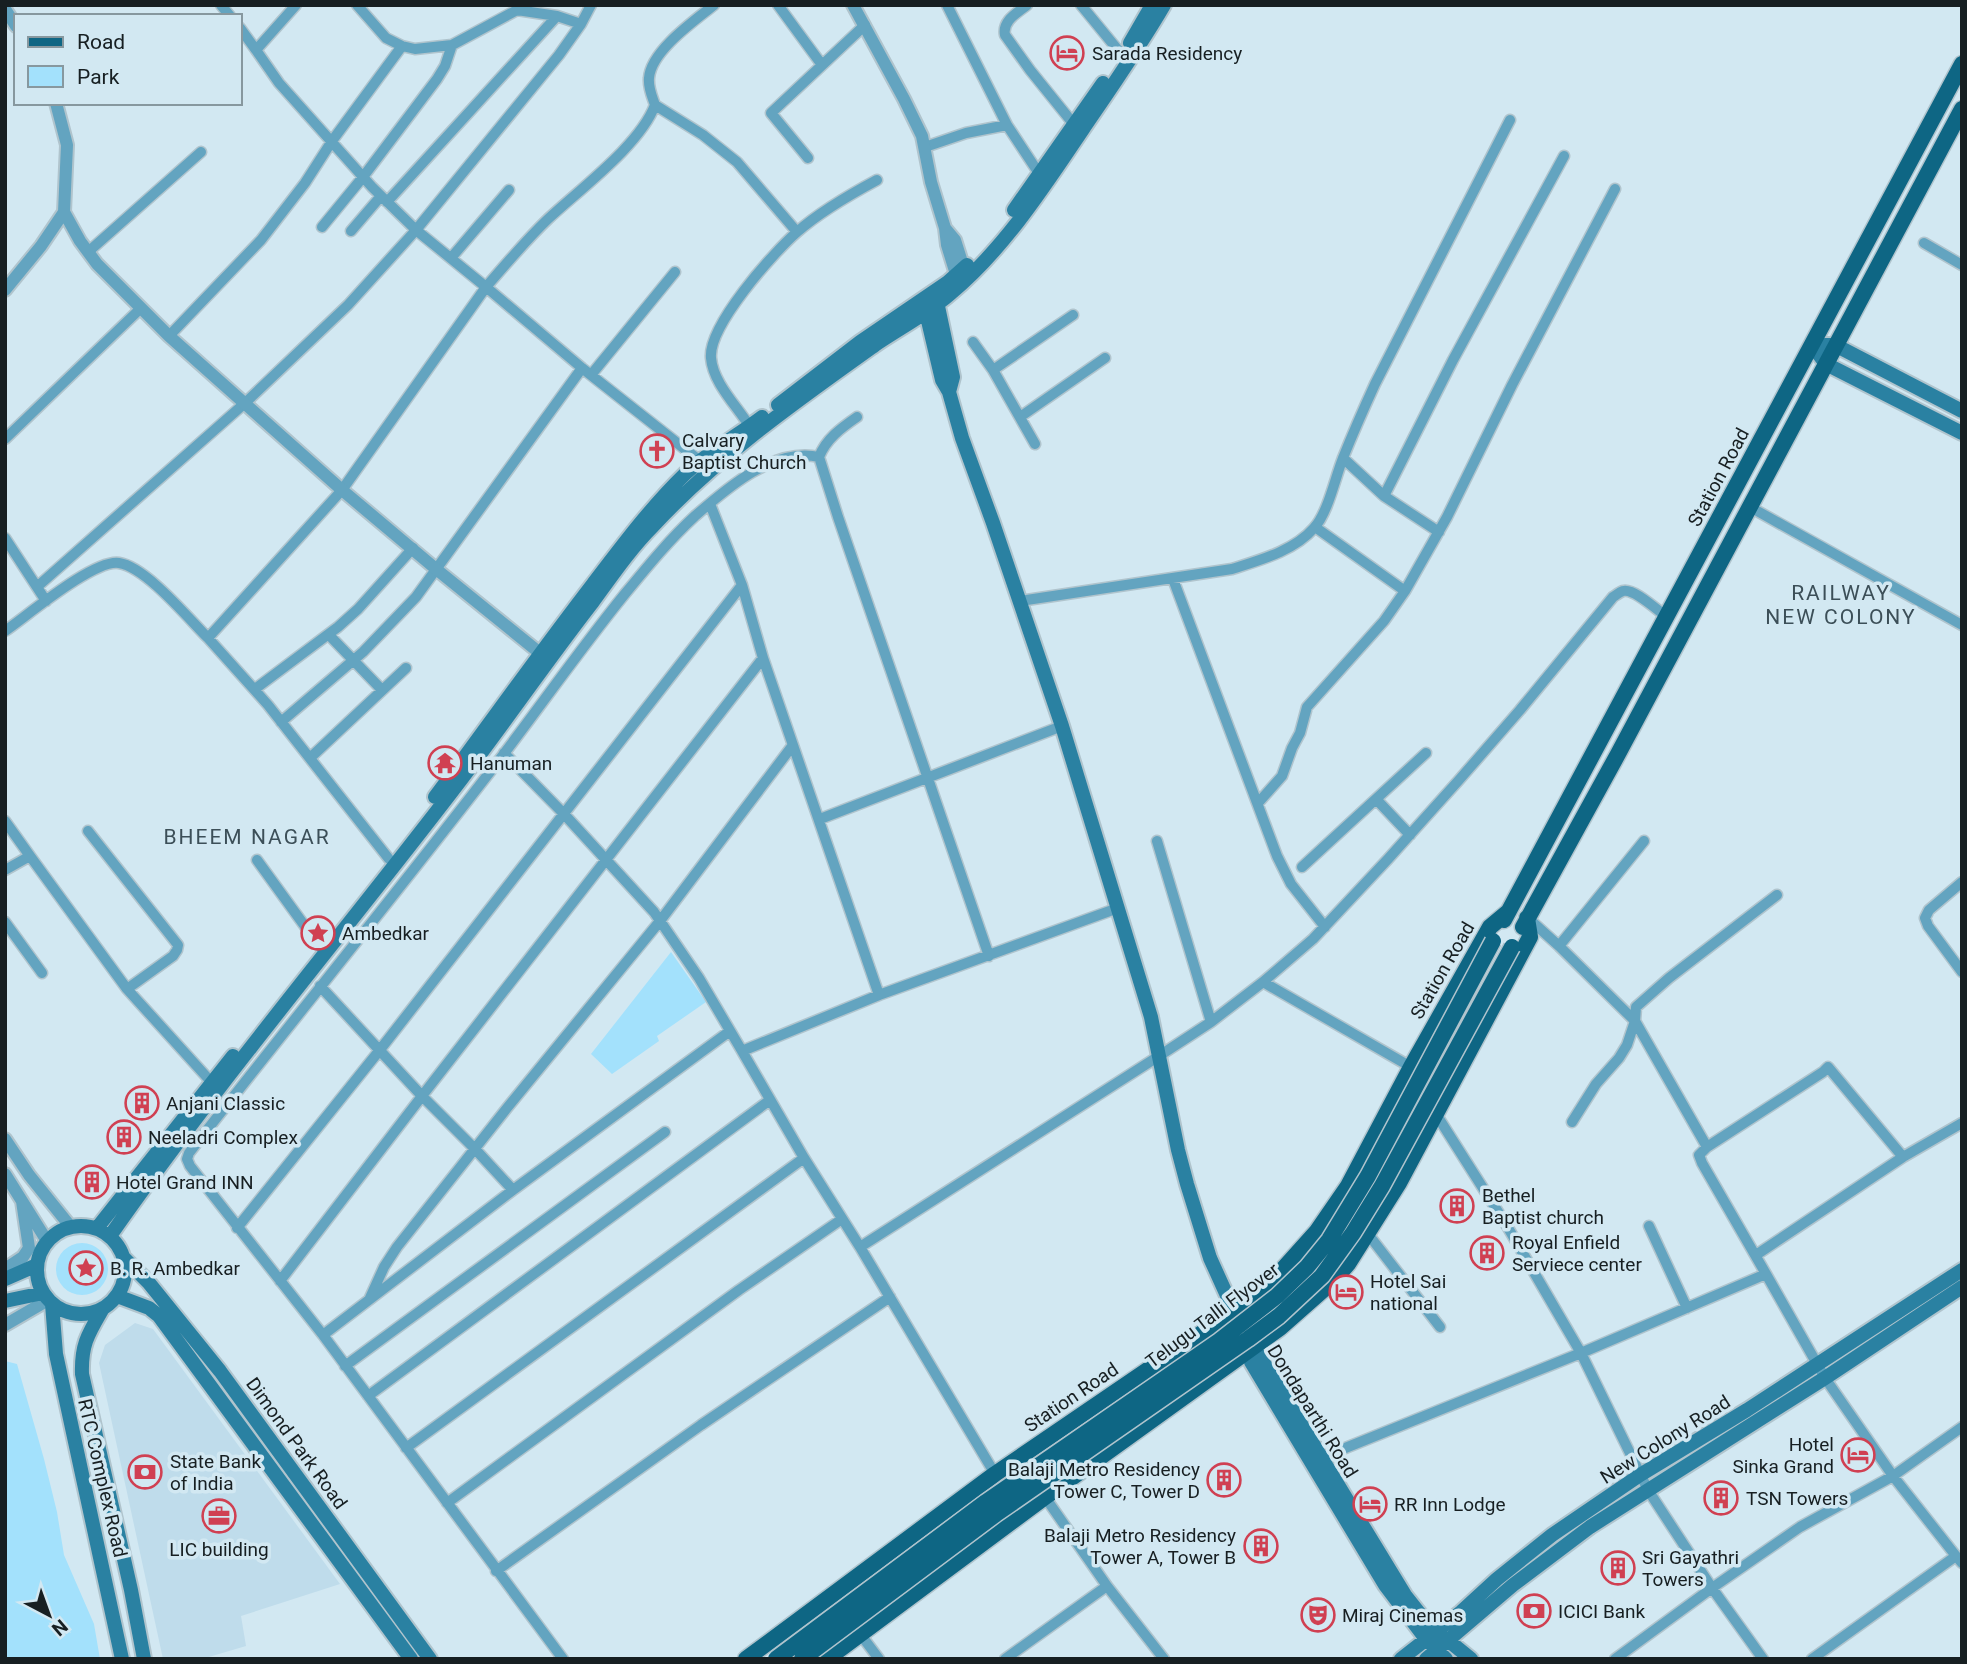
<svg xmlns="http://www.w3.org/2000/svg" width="1967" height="1664" font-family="Roboto,sans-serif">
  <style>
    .built { fill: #bfdceb }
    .green { fill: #a3e1fc }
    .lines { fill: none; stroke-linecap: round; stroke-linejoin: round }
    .minor-casing { stroke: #b0c4cd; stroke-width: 13 }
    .tertiary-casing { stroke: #b0c4cd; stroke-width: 16 }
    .secondary-casing { stroke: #b0c4cd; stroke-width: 18 }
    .primary-casing { stroke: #b0c4cd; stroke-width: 19 }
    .minor { stroke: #63a4c0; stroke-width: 10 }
    .tertiary { stroke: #63a4c0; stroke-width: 12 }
    .secondary { stroke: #2a81a2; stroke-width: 14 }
    .primary { stroke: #0e6684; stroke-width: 16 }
    .primary-bridge-casing { stroke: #b0c4cd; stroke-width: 19; stroke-linecap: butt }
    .primary-bridge { stroke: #0e6684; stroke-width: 16 }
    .labels { text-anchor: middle; stroke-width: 7; stroke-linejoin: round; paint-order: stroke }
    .poi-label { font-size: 19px; fill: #171f22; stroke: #d2e8f2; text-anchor: start }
    .street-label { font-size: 19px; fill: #171f22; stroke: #d2e8f2 }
    .neighbourhood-label { font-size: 21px; letter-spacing: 2px; fill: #3c4f58; stroke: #d2e8f2 }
  </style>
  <rect width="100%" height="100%" fill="#d2e8f2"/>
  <path class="built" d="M135 1323 153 1329 340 1584 241 1616 246 1646 202 1659H163L99 1363 105 1345Z"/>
  <path class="green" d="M671 952 706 1002 657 1036 659 1041 612 1074 591 1054Z
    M56 1269a26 26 0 1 1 52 0a26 26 0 1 1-52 0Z
    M5 1361 17 1364 44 1459 57 1512 64 1555 94 1624 100 1659H5Z"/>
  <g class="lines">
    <defs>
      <path id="minor" d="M221 5 230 16
        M296 5 256 50 279 83 372 187 416 230 486 287 342 490 208 638 268 705 389 859
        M357 5 386 38 402 46 415 49 452 45 517 10 557 16 581 24
        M778 5 822 65
        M947 5 1007 125
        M1027 5C1017 13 1002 21 1005 35L1030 70 1076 127
        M1081 5 1122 55
        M240 28 256 50
        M655 105 703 135 737 162 797 232
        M925 147 966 133 1007 125 1040 175
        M808 158 771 113 865 25
        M387 202 557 16
        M322 227 363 177 437 79 445 66 452 45
        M351 231 381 196
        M1924 243 1962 265
        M88 252 201 152
        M451 258 509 190
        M169 336 261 240 305 183 332 141 402 46
        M973 342 993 370 1035 444
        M993 370 1073 315
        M591 375 675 272
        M857 417C841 428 826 439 819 457L838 517 989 956
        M1020 417 1105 358
        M750 427C737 406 713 383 711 358 708 326 773 253 797 232 821 211 849 195 877 180
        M5 439 140 309
        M1343 458 1384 496 1439 532
        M700 461 582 368 486 287C506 264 526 240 548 219 580 189 640 145 655 105 652 96 648 88 649 78 651 51 694 21 714 5
        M1384 496 1453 360 1564 156
        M710 504 742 585 763 658
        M1750 507 1962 625
        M1315 527 1405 591
        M5 538 46 601
        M1173 579 1277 856 1291 884 1325 927
        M38 586 245 403 348 305 416 230 559 55 581 24 591 5
        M1020 601 1232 569C1260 560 1294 551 1314 528 1328 513 1335 478 1343 458 1353 433 1364 408 1375 384L1510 120
        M5 631C27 616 94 559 119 563 146 567 188 618 208 638
        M329 635 382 690
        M255 689 338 627 358 609 413 548
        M281 722 363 652 416 597 582 368
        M504 753 564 814 654 912 699 978 742 1051 879 995 1118 908
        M310 758 406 668
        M1376 799 1410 835
        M1258 803 1282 776 1292 748 1300 733 1307 707 1384 621 1405 591 1447 517 1512 385 1615 189
        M820 819 1062 726
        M5 821 30 856 5 870
        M88 831 178 945 177 950 173 956 127 989
        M1157 841 1211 1022
        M30 856 127 989 214 1085
        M257 860 320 947
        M1302 867 1426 753
        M1962 882 1929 910 1925 918 1928 926 1962 972
        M1528 918 1559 946 1635 1021 1707 1147
        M5 922 42 973
        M1559 946 1644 841
        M1263 982 1411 1067
        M320 986 422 1096 763 658 879 995
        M742 1051 804 1158 860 1247 995 1474
        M1436 1114 1507 1226 1581 1353 1648 1490 1712 1588 1763 1659
        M1572 1122 1596 1084 1619 1058 1627 1045 1635 1021 1636 1007 1669 978 1777 895
        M1649 1226 1687 1308
        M237 1228 379 1051 742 585
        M1368 1234 1440 1327
        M860 1247 1159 1056 1211 1022 1263 982 1313 939 1388 859 1459 780 1520 710 1613 597C1616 595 1620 592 1623 591 1634 588 1657 610 1667 617
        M1756 1255 1903 1157 1962 1123
        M1766 1274 1702 1163 1699 1155 1707 1147 1823 1072 1828 1067 1903 1157
        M280 1281 422 1096 475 1149 513 1190
        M369 1300 384 1267 397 1247 507 1108 660 921 793 745
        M323 1335 513 1190 730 1031
        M345 1366 665 1132
        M368 1396 770 1100
        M406 1448 804 1158
        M1318 1459 1581 1353 1766 1274 1825 1378 1893 1476 1956 1556
        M447 1503 739 1290 842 1219
        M496 1571 701 1425 890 1297
        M1107 1586 1164 1659
        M861 1635 879 1659
        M563 1659 323 1335 190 1166 187 1159 189 1153C293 1020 400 889 503 755 544 701 582 647 624 595 647 567 669 540 695 516 727 488 774 447 819 457
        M1005 1659 1107 1586 1045 1497
        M1615 1659 1712 1588 1800 1527 1893 1476 1962 1427
        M1812 1659 1956 1556 1962 1563"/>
      <path id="tertiary" d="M853 5 904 99 922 136 931 182 945 228 947 245 959 284
        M5 9 16 26
        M56 103 67 145 64 212 80 241 97 264 169 336 342 490 436 569 546 658
        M945 228 955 240 966 275
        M5 290 41 246 64 212
        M5 1139 29 1175 70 1226
        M5 1174 47 1241
        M5 1269 23 1257 29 1248 22 1201
        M5 1325 48 1300"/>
      <path id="secondary" d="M1130 43 1152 5
        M1014 210 1103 83
        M936 297 953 377 949 392
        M924 304 942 380 949 392 962 438 993 523 1062 726 1151 1017 1178 1150 1187 1184 1210 1258 1234 1311
        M1812 345 1826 364 1962 433
        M1825 345H1835L1962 411
        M778 405 860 342 948 282 967 265
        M435 797C488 726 539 654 593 584 622 546 651 507 685 474 708 452 737 436 762 417
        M37 1270a44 44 0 1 1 88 0a44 44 0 1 1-88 0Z
        M97 1228 233 1056
        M110 1236C220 1079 344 933 460 781 505 722 547 661 592 603 611 577 630 549 653 526 718 456 798 400 875 345 900 328 927 314 950 294 1004 249 1044 187 1083 129 1111 88 1139 48 1164 5
        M124 1258 149 1283 220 1371 430 1659
        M5 1279 37 1265
        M117 1296 149 1308 159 1316 411 1659
        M5 1301 43 1293
        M52 1304 56 1354 122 1659
        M102 1310C88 1334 81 1345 82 1374L131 1590 144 1659
        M1251 1349 1259 1355 1405 1595 1428 1624 1471 1659
        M1251 1349V1362L1385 1585 1426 1639 1446 1659
        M1401 1659 1461 1612 1497 1579 1552 1535 1640 1475 1747 1410 1962 1270
        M1426 1659 1513 1585 1590 1527 1825 1378 1962 1287"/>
      <path id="primary" d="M1504 920 1962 64
        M1523 927 1618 754 1962 109
        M746 1659 995 1474 1234 1311 1282 1270 1317 1231 1348 1186 1411 1067 1490 927 1508 912
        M827 1659 1045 1497 1280 1328 1331 1283 1348 1264 1399 1183 1530 937 1527 918"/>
    </defs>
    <use href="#minor" class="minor-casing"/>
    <use href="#tertiary" class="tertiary-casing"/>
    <use href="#secondary" class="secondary-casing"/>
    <use href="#primary" class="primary-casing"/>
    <use href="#minor" class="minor"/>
    <use href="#tertiary" class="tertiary"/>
    <use href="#secondary" class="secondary"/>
    <use href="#primary" class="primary"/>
    <defs>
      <path id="primary-bridge" d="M776 1659 986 1502 1219 1341 1277 1296 1307 1267 1329 1240 1368 1176 1493 941
        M802 1659 996 1514 1248 1339 1279 1316 1322 1276 1353 1233 1382 1186 1512 947"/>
    </defs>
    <use href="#primary-bridge" class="primary-bridge-casing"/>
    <use href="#primary-bridge" class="primary-bridge"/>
  </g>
  <defs>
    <symbol id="hotel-ring" viewBox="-11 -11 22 22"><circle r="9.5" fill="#d2e8f2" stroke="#d04052" stroke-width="1.5"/><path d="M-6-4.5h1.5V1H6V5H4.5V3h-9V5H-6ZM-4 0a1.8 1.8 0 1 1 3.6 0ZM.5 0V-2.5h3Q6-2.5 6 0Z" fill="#d04052"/></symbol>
    <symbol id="church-ring" viewBox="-11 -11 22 22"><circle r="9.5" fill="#d2e8f2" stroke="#d04052" stroke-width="1.5"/><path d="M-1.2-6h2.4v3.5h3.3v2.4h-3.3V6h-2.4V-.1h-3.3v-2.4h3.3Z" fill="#d04052"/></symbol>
    <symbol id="temple-ring" viewBox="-11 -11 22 22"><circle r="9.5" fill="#d2e8f2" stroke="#d04052" stroke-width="1.5"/><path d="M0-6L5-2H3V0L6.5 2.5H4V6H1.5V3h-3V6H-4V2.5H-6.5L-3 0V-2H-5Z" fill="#d04052"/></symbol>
    <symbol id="sight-ring" viewBox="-11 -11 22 22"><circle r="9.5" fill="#d2e8f2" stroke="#d04052" stroke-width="1.5"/><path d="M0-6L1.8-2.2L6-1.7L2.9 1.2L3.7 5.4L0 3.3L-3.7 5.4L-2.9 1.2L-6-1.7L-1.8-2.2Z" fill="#d04052"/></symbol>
    <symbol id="building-ring" viewBox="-11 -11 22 22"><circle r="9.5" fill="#d2e8f2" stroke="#d04052" stroke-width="1.5"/><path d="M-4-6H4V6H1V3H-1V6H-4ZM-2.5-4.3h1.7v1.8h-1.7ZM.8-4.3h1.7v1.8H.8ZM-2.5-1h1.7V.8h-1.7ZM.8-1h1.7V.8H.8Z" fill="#d04052"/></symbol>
    <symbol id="bank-ring" viewBox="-11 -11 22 22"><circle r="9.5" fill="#d2e8f2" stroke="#d04052" stroke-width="1.5"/><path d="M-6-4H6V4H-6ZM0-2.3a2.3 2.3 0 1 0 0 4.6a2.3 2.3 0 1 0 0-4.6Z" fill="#d04052"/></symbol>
    <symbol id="office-ring" viewBox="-11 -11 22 22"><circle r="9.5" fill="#d2e8f2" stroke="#d04052" stroke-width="1.5"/><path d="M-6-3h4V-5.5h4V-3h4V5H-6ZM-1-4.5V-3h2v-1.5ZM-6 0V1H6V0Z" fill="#d04052"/></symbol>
    <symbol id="theatre-ring" viewBox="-11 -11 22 22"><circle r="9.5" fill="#d2e8f2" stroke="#d04052" stroke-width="1.5"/><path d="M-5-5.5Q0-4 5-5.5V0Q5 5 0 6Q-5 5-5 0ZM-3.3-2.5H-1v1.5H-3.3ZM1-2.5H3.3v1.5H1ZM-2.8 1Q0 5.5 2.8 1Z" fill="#d04052"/></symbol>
  </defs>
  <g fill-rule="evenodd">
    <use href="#hotel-ring" x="1048" y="34" width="38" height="38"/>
    <use href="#church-ring" x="638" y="432" width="38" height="38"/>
    <use href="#temple-ring" x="426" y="744" width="38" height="38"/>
    <use href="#sight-ring" x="299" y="914" width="38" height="38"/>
    <use href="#building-ring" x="123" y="1084" width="38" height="38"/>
    <use href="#building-ring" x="105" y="1118" width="38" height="38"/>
    <use href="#building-ring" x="73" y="1163" width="38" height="38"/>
    <use href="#building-ring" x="1438" y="1187" width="38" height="38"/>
    <use href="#building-ring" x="1468" y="1234" width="38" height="38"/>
    <use href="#sight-ring" x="67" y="1249" width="38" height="38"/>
    <use href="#hotel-ring" x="1327" y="1273" width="38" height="38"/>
    <use href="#hotel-ring" x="1839" y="1436" width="38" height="38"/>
    <use href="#bank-ring" x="126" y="1453" width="38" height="38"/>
    <use href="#building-ring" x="1205" y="1461" width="38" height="38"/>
    <use href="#building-ring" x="1702" y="1479" width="38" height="38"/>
    <use href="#hotel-ring" x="1351" y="1485" width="38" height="38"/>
    <use href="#office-ring" x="200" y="1497" width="38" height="38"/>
    <use href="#building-ring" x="1242" y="1527" width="38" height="38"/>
    <use href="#building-ring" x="1599" y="1549" width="38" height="38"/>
    <use href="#bank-ring" x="1515" y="1592" width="38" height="38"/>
    <use href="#theatre-ring" x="1299" y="1596" width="38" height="38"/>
  </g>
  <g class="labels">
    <g class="poi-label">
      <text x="1092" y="60">Sarada Residency</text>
      <text x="682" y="447">Calvary<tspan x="682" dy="22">Baptist Church</tspan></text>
      <text x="470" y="770">Hanuman</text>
      <text x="342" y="940">Ambedkar</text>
      <text x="166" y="1110">Anjani Classic</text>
      <text x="148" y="1144">Neeladri Complex</text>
      <text x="116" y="1189">Hotel Grand INN</text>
      <text x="1482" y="1202">Bethel<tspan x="1482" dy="22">Baptist church</tspan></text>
      <text x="1512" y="1249">Royal Enfield<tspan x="1512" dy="22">Serviece center</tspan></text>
      <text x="110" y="1275">B. R. Ambedkar</text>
      <text x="1370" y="1288">Hotel Sai<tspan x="1370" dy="22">national</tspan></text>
      <text x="1834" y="1451" text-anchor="end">Hotel<tspan x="1834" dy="22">Sinka Grand</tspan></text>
      <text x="170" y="1468">State Bank<tspan x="170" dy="22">of India</tspan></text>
      <text x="1200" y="1476" text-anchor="end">Balaji Metro Residency<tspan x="1200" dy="22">Tower C, Tower D</tspan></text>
      <text x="1746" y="1505">TSN Towers</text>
      <text x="1394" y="1511">RR Inn Lodge</text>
      <text x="1236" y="1542" text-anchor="end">Balaji Metro Residency<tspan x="1236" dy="22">Tower A, Tower B</tspan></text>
      <text x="219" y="1556" text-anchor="middle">LIC building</text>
      <text x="1642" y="1564">Sri Gayathri<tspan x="1642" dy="22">Towers</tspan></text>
      <text x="1558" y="1618">ICICI Bank</text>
      <text x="1342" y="1622">Miraj Cinemas</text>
    </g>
    <g class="street-label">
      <text transform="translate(1718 477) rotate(-62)" y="7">Station Road</text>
      <text transform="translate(1442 970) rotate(-60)" y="7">Station Road</text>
      <text transform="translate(1212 1315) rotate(-37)" y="7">Telugu Talli Flyover</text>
      <text transform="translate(1071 1397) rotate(-34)" y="7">Station Road</text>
      <text transform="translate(1313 1411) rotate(58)" y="7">Dondaparthi Road</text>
      <text transform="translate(1665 1439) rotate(-32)" y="7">New Colony Road</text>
      <text transform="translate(297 1443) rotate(54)" y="7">Dimond Park Road</text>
      <text transform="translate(103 1478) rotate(77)" y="7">RTC Complex Road</text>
    </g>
    <g class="neighbourhood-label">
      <text x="1841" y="600">RAILWAY<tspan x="1841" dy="24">NEW COLONY</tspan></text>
      <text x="247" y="844">BHEEM NAGAR</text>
    </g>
  </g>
  <rect width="1967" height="1664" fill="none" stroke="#171f22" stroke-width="14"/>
  <rect x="14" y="14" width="228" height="91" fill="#d2e8f2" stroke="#87989f" stroke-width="2"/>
  <rect x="28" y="37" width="35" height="10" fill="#0e6684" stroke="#87989f" stroke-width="2"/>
  <text x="77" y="49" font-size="21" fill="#171f22">Road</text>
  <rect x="28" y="66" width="35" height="21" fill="#a3e1fc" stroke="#87989f" stroke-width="2"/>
  <text x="77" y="84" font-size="21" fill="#171f22">Park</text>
  <g transform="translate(49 1615) rotate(139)" stroke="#d2e8f2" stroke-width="5" paint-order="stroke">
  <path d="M0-5L12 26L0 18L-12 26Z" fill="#171f22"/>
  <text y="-10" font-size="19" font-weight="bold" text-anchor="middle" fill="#171f22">N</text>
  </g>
</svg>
